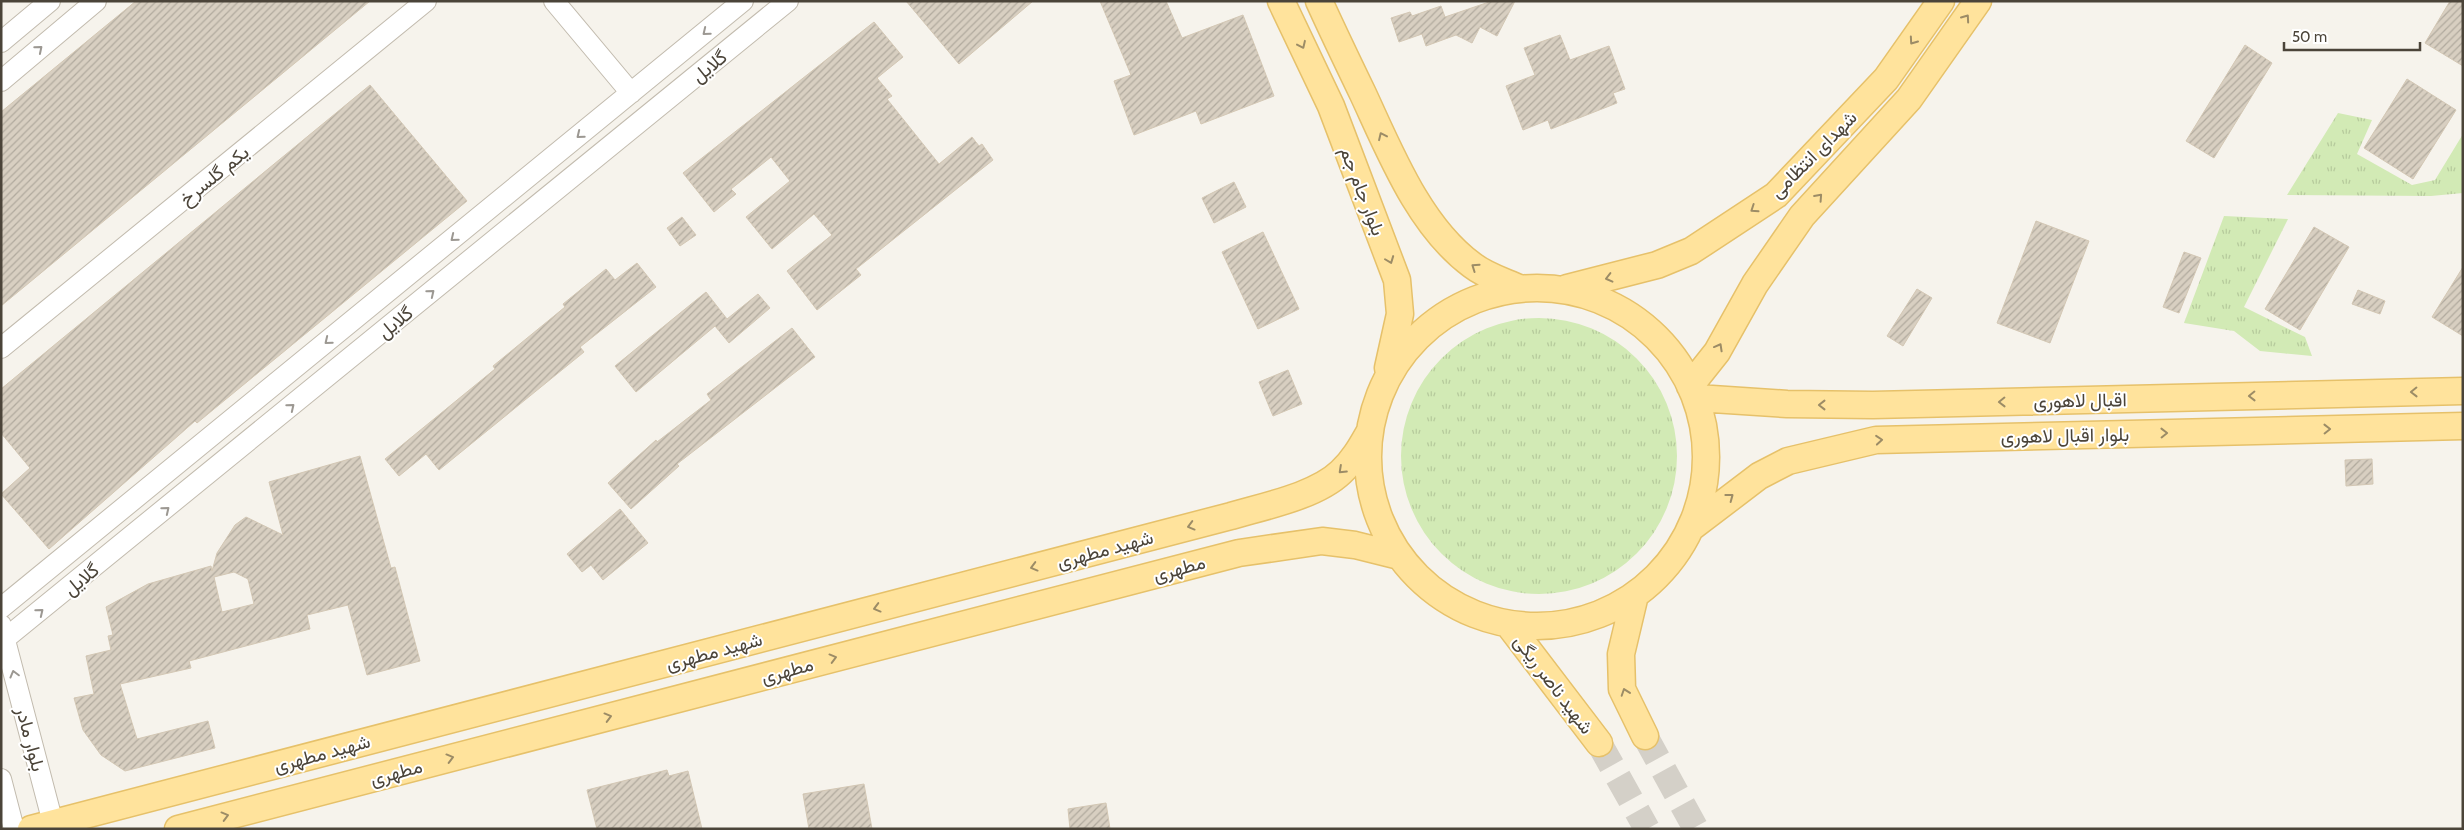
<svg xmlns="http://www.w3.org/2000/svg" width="2464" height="830" font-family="Cabin,Vazirmatn,sans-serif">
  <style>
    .grass { fill: url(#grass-tufts) }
    .building { fill: url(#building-hatch); stroke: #d3c7b4; fill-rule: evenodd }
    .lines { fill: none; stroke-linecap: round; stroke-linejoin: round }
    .major-tunnel { stroke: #d4d0c8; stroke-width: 26; stroke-dasharray: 26 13; stroke-linecap: butt }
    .minor-casing { stroke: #c2bbae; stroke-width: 22 }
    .major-casing { stroke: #e6c16a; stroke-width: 29 }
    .minor { stroke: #fff; stroke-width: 20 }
    .major { stroke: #ffe39c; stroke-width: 26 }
    .oneway { stroke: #9c8c66 }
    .oneway2 { stroke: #9c9892 }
    .labels { text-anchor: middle; stroke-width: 4; stroke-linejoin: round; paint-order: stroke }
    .street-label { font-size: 19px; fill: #4b4439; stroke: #fff }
  </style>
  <defs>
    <pattern id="grass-tufts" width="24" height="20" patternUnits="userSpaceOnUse" patternTransform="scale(1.25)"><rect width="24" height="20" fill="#d2eab5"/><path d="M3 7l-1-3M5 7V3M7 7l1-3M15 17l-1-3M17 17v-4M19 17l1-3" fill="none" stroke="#b6ca9c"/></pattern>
    <pattern id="building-hatch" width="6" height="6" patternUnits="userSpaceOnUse" patternTransform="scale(1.25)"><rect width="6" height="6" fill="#d8cfc1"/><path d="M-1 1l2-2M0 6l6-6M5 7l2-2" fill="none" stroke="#b1aa9e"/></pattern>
  </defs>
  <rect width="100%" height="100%" fill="#f6f3ec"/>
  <path class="grass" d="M2338 113 2372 120 2357 154 2412 185 2435 180 2463 134V193L2431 196 2287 195Z
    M2224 216 2288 219 2244 307 2305 337 2312 356 2260 351 2234 331 2184 323Z
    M1401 456a138 138 0 1 1 276 0a138 138 0 1 1-276 0Z"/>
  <path class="building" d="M136 1H370L1 306V112Z
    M906 1H1033L959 64Z
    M1100 1H1166L1182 38 1243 15 1274 96 1201 124 1196 111 1134 135 1114 81 1131 75Z
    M1492 1H1515L1497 36 1480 27 1472 43 1456 35 1426 46 1422 34 1399 42 1391 18 1410 12 1412 16 1441 6 1445 17Z
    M2450 1H2463V66L2425 43Z
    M874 22 903 57 877 78 892 96 887 99 939 164 972 137 979 146 982 144 993 160 856 269 861 275 817 310 787 271 832 235 814 214 772 249 746 217 790 181 771 157 731 189 736 194 714 212 683 173Z
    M1560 35 1570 60 1609 46 1625 89 1613 93 1617 103 1551 129 1548 120 1523 130 1506 86 1535 75 1524 48Z
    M2245 45 2272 63 2214 158 2186 141Z
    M2407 79 2456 110 2413 179 2364 148Z
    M370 85 467 201 197 423 195 421 49 549 1 494 30 468 1 433V389Z
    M1234 182 1246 207 1214 223 1202 198Z
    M682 217 696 235 680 246 667 228Z
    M2036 221 2089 241 2050 343 1997 323Z
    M2314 227 2349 247 2300 330 2265 309Z
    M1263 232 1299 309 1258 329 1222 252Z
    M2184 252 2201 258 2179 313 2163 307Z
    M637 263 656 287 580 347 584 352 439 470 426 454 399 476 385 459 495 369 493 366 565 307 563 304 606 269 615 280Z
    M2463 267V336L2432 317Z
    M1917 289 1932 298 1903 346 1887 336Z
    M2358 290 2385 301 2380 314 2352 304Z
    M706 292 727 319 758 294 770 308 729 343 715 326 636 392 615 366Z
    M792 328 815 357 677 464 679 466 631 509 608 483 656 440 657 442 711 400 707 394Z
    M1288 370 1302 404 1273 416 1259 382Z
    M360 456 391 568 395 567 420 661 367 675 348 605 307 615 310 629 189 661 191 668 120 684 137 739 208 721 215 748 125 771 101 755 83 730 74 698 94 694 86 656 111 650 108 636 113 635 106 607 148 584 211 566 212 571 217 553 235 525 246 517 283 535 269 482ZM234 572 248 579 254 604 222 612 214 577Z
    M2372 459 2373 484 2346 486 2345 460Z
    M620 509 648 543 603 580 591 565 582 572 567 554Z
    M667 770 669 776 688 771 702 829H597L587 790Z
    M864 784 872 829H809L803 794Z
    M1106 803 1110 829H1070L1068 809Z"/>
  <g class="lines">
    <path class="major-tunnel" d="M1645 736 1696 829
      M1599 743 1647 829"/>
    <defs>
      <path id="minor" d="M554 1 631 93
        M1 42 50 1
        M1 81 96 1
        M1 348 426 1
        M1 608 743 1
        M1 625 53 823
        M1 642 788 1
        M1 779 14 829"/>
      <path id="major" d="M1281 1 1331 106 1397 280 1400 314 1388 368
        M1319 1C1333 32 1348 63 1363 94 1390 152 1419 226 1472 265 1486 276 1503 281 1519 288
        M1567 288 1657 265 1691 251 1776 195 1886 79 1941 1
        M1368 457a169 169 0 1 1 338 0a169 169 0 1 1-338 0Z
        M1690 386 1717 352 1755 284 1802 216 1909 99 1978 1
        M1697 398 1787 404 1873 405 2463 391
        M1692 527 1759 476 1788 461 1876 440 2463 426
        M1635 595 1621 654 1622 689 1645 736
        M1509 625 1599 743
        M31 829 1231 516C1265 506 1316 496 1341 472 1354 460 1362 445 1370 431
        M178 829 1239 553 1322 541 1355 545 1399 556"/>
    </defs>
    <use href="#minor" class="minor-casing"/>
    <use href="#major" class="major-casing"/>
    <use href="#minor" class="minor"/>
    <use href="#major" class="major"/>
  </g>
  <defs><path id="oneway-chevron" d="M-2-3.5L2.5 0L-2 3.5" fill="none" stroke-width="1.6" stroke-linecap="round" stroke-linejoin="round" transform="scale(1.25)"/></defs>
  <g class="oneway">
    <use href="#oneway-chevron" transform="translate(1966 18) rotate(-55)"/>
    <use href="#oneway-chevron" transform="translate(1913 41) rotate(125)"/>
    <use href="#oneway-chevron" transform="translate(1302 45) rotate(65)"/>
    <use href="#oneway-chevron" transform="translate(1382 136) rotate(-115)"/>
    <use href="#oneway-chevron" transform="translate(1819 197) rotate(-48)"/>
    <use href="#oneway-chevron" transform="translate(1754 209) rotate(146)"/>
    <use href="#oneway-chevron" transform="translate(1390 260) rotate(69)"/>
    <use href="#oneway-chevron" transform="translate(1475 267) rotate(-145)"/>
    <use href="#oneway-chevron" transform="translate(1609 278) rotate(166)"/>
    <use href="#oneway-chevron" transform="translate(1719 347) rotate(-61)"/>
    <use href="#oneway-chevron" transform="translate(2414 392) rotate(179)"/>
    <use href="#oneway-chevron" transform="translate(2252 396) rotate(179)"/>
    <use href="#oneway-chevron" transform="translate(2002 402) rotate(179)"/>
    <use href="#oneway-chevron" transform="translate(1822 405) rotate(-180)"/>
    <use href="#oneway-chevron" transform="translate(2327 429) rotate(-1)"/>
    <use href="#oneway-chevron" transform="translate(2164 433) rotate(-1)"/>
    <use href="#oneway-chevron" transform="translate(1879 440) rotate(-5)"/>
    <use href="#oneway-chevron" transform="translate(1342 470) rotate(137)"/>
    <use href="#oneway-chevron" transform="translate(1730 497) rotate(-37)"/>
    <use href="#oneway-chevron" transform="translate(1191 526) rotate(165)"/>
    <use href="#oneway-chevron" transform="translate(1034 567) rotate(165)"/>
    <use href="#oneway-chevron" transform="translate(877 608) rotate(165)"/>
    <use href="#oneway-chevron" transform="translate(833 658) rotate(-15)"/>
    <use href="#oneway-chevron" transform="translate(1625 692) rotate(-109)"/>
    <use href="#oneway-chevron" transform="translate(608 717) rotate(-15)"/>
    <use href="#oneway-chevron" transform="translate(450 758) rotate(-15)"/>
    <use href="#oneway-chevron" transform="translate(225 816) rotate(-15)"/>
  </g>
  <g class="oneway2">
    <use href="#oneway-chevron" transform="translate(706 32) rotate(141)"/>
    <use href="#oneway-chevron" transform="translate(39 49) rotate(-40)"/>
    <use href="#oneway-chevron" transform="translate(580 135) rotate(141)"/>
    <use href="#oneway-chevron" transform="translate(454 238) rotate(141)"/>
    <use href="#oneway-chevron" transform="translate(431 293) rotate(-39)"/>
    <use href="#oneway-chevron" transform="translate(328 341) rotate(141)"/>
    <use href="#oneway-chevron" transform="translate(291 407) rotate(-39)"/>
    <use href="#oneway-chevron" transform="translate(166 510) rotate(-39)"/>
    <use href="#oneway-chevron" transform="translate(40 612) rotate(-39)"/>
    <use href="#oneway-chevron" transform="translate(14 674) rotate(-105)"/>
  </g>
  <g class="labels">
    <g class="street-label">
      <text transform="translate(709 66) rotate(-39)" y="7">گلایل</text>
      <text transform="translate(1813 154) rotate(-45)" y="7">شهدای انتظامی</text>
      <text transform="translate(214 175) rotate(-39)" y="7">یکم گلسرخ</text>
      <text transform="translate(1363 191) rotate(69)" y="7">بلوار جام جم</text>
      <text transform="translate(395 322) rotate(-39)" y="7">گلایل</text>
      <text transform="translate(2080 400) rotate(-1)" y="7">اقبال لاهوری</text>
      <text transform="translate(2065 435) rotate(-1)" y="7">بلوار اقبال لاهوری</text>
      <text transform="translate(1105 549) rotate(-15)" y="7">شهید مطهری</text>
      <text transform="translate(1179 568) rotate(-15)" y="7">مطهری</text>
      <text transform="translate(81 579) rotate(-39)" y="7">گلایل</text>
      <text transform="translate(714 651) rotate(-15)" y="7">شهید مطهری</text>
      <text transform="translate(787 670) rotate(-15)" y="7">مطهری</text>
      <text transform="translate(1554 684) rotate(53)" y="7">شهید ناصر ریگی</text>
      <text transform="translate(31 739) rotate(75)" y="7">بلوار مادر</text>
      <text transform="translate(322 753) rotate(-15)" y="7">شهید مطهری</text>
      <text transform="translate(396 772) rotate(-15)" y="7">مطهری</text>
    </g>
  </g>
  <rect width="2464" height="830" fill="none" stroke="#4b4439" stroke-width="5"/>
  <path d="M2284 42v8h136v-8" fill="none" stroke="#4b4439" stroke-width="2.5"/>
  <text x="2292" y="42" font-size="15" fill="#4b4439" stroke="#ffffff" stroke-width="4" paint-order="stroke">50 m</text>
</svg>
